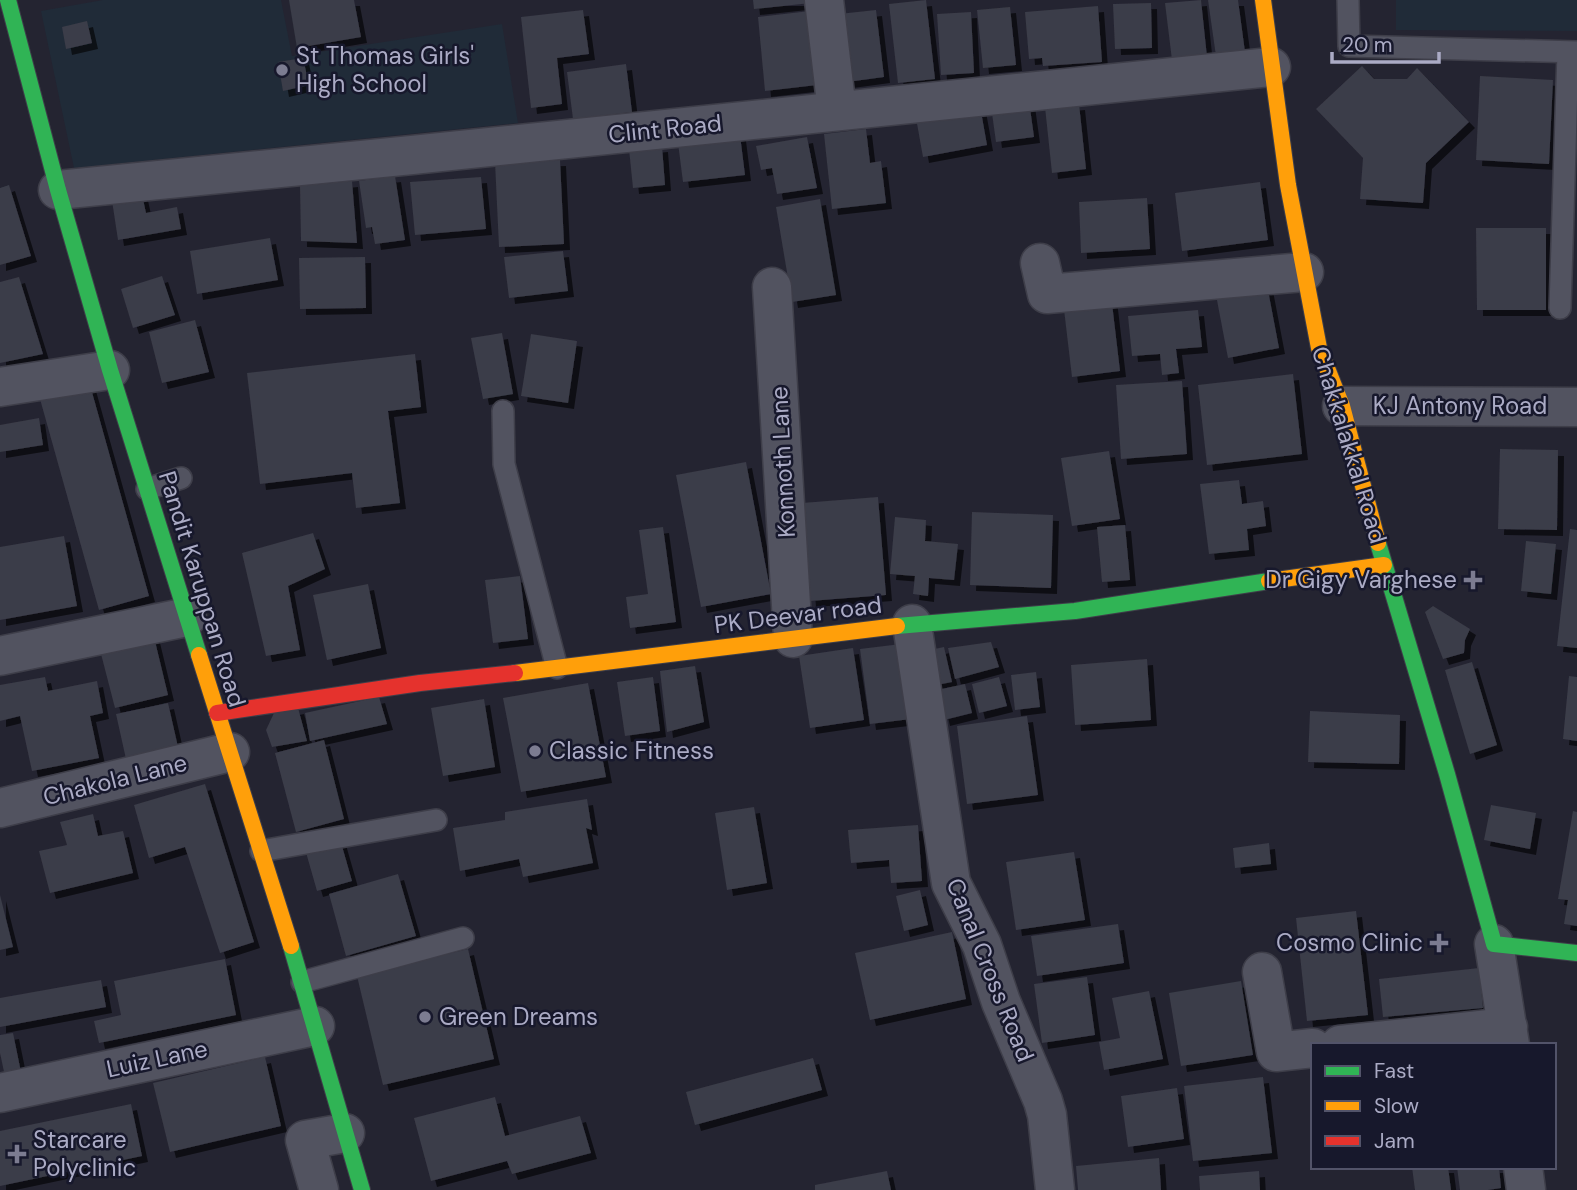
<svg xmlns="http://www.w3.org/2000/svg" width="1577" height="1190" font-family="'DM Sans',sans-serif">
  <style>
    .green { fill: #202b38 }
    .building { fill: #3b3c48; filter: url(#shadow) }
    .lines { fill: none; stroke-linecap: round; stroke-linejoin: round }
    .lane-casing { stroke: #3e3e49; stroke-width: 24 }
    .street-casing { stroke: #3e3e49; stroke-width: 41 }
    .fast-casing { stroke: #3e3e49; stroke-width: 18 }
    .slow-casing { stroke: #3e3e49; stroke-width: 18 }
    .jam-casing { stroke: #3e3e49; stroke-width: 18 }
    .lane { stroke: #525360; stroke-width: 21 }
    .street { stroke: #525360; stroke-width: 38 }
    .fast { stroke: #30b455; stroke-width: 16 }
    .slow { stroke: #ff9f0a; stroke-width: 16 }
    .jam { stroke: #e5322d; stroke-width: 16 }
    .poi-dot { fill: #7c7c91; stroke: #17182c; stroke-width: 2.5 }
    .labels { text-anchor: middle; stroke-width: 5; stroke-linejoin: round; paint-order: stroke }
    .poi-label { font-size: 24px; fill: #ababc5; stroke: #17182c; text-anchor: start }
    .street-label { font-size: 24px; fill: #ababc5; stroke: #17182c }
  </style>
  <defs>
    <filter id="shadow"><feDropShadow dx="6" dy="6" stdDeviation="0" flood-color="#0009"/></filter>
  </defs>
  <rect width="100%" height="100%" fill="#242431"/>
  <path class="green" d="M103 0H281L292 56 502 24 518 123 74 168 41 11Z
    M1396 0H1577V31L1396 30Z"/>
  <path class="building" d="M289 0H354L361 37 297 48Z
    M753 0H810L811 3 754 9Z
    M926 0 935 79 898 83 889 4Z
    M1201 0 1207 57 1172 60 1165 3Z
    M1208 0H1238L1245 52 1216 56Z
    M1151 3 1152 48 1115 49 1113 4Z
    M1098 6 1102 62 1043 66 1042 58 1029 59 1025 12Z
    M1010 7 1016 65 983 68 977 10Z
    M583 10 589 54 557 58 562 104 531 108 521 17Z
    M876 10 884 77 847 82 839 14Z
    M810 11 817 85 765 91 758 17Z
    M971 12 974 73 941 75 937 14Z
    M87 21 92 43 66 49 62 27Z
    M303 58 309 85 283 91 278 62Z
    M626 64 632 112 573 119 567 72Z
    M1362 66 1374 79H1407L1417 68 1469 122 1426 163 1423 203 1360 199 1363 158 1316 109Z
    M1480 76 1553 80 1549 164 1476 160Z
    M1029 101 1034 137 996 142 991 106Z
    M1079 104 1086 169 1052 173 1045 107Z
    M980 106 987 145 923 157 916 118Z
    M866 129 870 163 881 161 886 203 832 209 824 134Z
    M740 135 745 175 683 182 678 143Z
    M807 137 817 188 777 194 772 168 761 170 756 146Z
    M662 146 665 185 633 188 629 149Z
    M560 160 564 244 499 247 495 162Z
    M395 176 405 240 375 244 372 227 366 228 359 181Z
    M481 177 486 229 415 235 410 182Z
    M352 181 357 243 301 241 300 186Z
    M1260 182 1268 240 1182 251 1175 193Z
    M9 185 31 256 0 265V188Z
    M141 190 146 213 177 207 181 229 118 240 111 194Z
    M1147 198 1150 249 1081 253 1079 202Z
    M820 199 836 295 792 302 776 207Z
    M1476 228H1546V310H1477Z
    M270 238 278 280 197 294 190 251Z
    M563 251 568 291 509 298 504 257Z
    M365 257 366 308 300 309 299 258Z
    M162 276 175 315 133 328 121 289Z
    M19 277 43 354 0 363V282Z
    M1267 285 1279 348 1228 358 1216 295Z
    M1111 295 1120 371 1072 377 1063 301Z
    M1198 310 1202 347 1176 349 1179 373 1162 375 1160 354 1132 356 1128 316Z
    M195 320 209 372 162 383 149 332Z
    M502 333 513 394 483 399 471 338Z
    M531 334 577 341 568 403 521 396Z
    M415 354 421 407 388 411 400 503 356 508 352 473 260 484 247 373Z
    M1293 374 1302 454 1207 465 1198 385Z
    M1182 381 1187 454 1121 459 1116 385Z
    M90 385 149 596 99 610 40 399Z
    M39 418 43 445 0 452V425Z
    M1500 449 1558 450 1557 530 1498 529Z
    M1109 451 1120 519 1072 526 1061 458Z
    M746 462 771 594 701 607 676 475Z
    M1239 480 1242 504 1263 501 1266 526 1247 529 1249 550 1209 554 1200 484Z
    M878 497 886 595 810 601 802 503Z
    M972 512 1053 515 1051 588 970 585Z
    M895 517 926 520 925 541 958 544 954 580 929 578 928 596 913 594 915 576 890 574Z
    M1125 525 1130 580 1102 582 1097 527Z
    M663 527 676 622 630 628 626 597 648 594 639 530Z
    M1570 529 1577 530V648L1557 646Z
    M313 533 325 569 288 586 300 650 266 656 242 553Z
    M64 536 77 606 0 620V547Z
    M1526 541 1556 544 1551 594 1521 591Z
    M520 576 528 639 493 643 485 580Z
    M368 584 381 648 327 660 313 595Z
    M1433 606 1470 629 1465 640 1464 653 1443 659 1425 612Z
    M154 637 168 695 115 708 100 650Z
    M991 642 999 667 955 679 948 648Z
    M901 644 911 719 870 724 860 649Z
    M944 647 952 682 931 686 925 651Z
    M853 648 864 720 810 728 799 656Z
    M1147 659 1151 720 1075 725 1071 665Z
    M1472 662 1497 745 1470 754 1445 670Z
    M695 666 704 722 667 732 660 671Z
    M1036 672 1040 707 1015 710 1011 675Z
    M1569 676 1577 677V741L1563 739Z
    M45 677 48 691 97 681 103 713 90 716 99 758 32 771 20 716 0 721V685Z
    M653 677 660 731 625 736 617 682Z
    M999 677 1007 706 979 713 972 684Z
    M588 683 606 777 521 792 503 698Z
    M965 684 972 713 944 720 937 690Z
    M379 697 387 724 310 741 305 713Z
    M484 699 495 767 443 776 431 708Z
    M168 703 178 747 126 759 116 714Z
    M298 708 307 741 272 747 266 730 274 713Z
    M1310 711 1400 715 1399 764 1308 762Z
    M1027 716 1038 795 967 804 957 726Z
    M324 740 344 819 296 832 275 753Z
    M205 784 254 942 220 953 185 847 149 858 134 805Z
    M587 799 592 830 586 828 593 863 523 877 519 859 460 871 453 828 505 820V812Z
    M1491 805 1536 813 1530 849 1484 840Z
    M754 807 767 883 727 890 715 813Z
    M1573 811 1577 812V926L1564 924 1568 900 1558 899Z
    M93 814 98 836 123 831 133 873 50 893 39 851 67 845 60 822Z
    M918 825 922 881 891 883 889 860 851 863 848 830Z
    M340 839 352 881 317 891 305 849Z
    M1269 843 1271 864 1235 868 1233 848Z
    M1074 852 1085 920 1016 930 1006 862Z
    M398 874 416 936 346 956 329 894Z
    M920 890 928 925 904 931 896 896Z
    M0 895 13 947 0 950Z
    M1356 911 1368 1015 1307 1021 1296 918Z
    M1118 924 1124 963 1037 976 1031 936Z
    M952 932 966 999 870 1020 855 953Z
    M468 949 494 1059 383 1085 357 976Z
    M225 959 236 1015 99 1043 94 1021 121 1015 114 981Z
    M1479 968 1483 1008 1383 1017 1379 979Z
    M1087 977 1095 1035 1042 1043 1034 984Z
    M101 980 106 1007 0 1027V998Z
    M1241 981 1253 1055 1181 1066 1169 993Z
    M1149 991 1163 1059 1104 1070 1099 1042 1120 1038 1112 998Z
    M13 1033 22 1077 6 1081 0 1053V1035Z
    M265 1057 281 1126 170 1152 153 1083Z
    M813 1058 822 1090 695 1125 686 1092Z
    M1263 1077 1272 1153 1193 1161 1184 1086Z
    M1177 1088 1184 1139 1128 1147 1121 1096Z
    M495 1097 505 1136 580 1116 591 1153 512 1174 507 1161 431 1181 414 1118Z
    M131 1104 142 1156 0 1186V1131Z
    M1159 1158 1161 1190H1078L1076 1166Z
    M1412 1167H1448L1451 1190H1415Z
    M1457 1167H1499L1501 1188 1488 1190H1460Z
    M887 1171 891 1190H815V1185Z
    M1259 1171 1260 1190H1200L1199 1176Z"/>
  <g class="lines">
    <defs>
      <path id="lane" d="M1348 0 1349 46 1577 52
        M1560 308 1568 52
        M503 411 504 464 557 668
        M147 489 181 478
        M261 851 436 820
        M302 982 463 938"/>
      <path id="street" d="M824 0 837 111
        M58 190 412 155 1271 67
        M1040 263 1047 294 1304 272
        M772 287 793 638
        M0 387 110 370
        M1342 406 1577 407
        M912 624 951 883 982 945 1001 1002 1043 1101 1047 1115 1055 1190
        M0 656 187 617
        M0 808 230 752
        M1494 944 1510 1045
        M1262 972 1276 1052 1313 1048
        M1340 1045 1508 1027
        M0 1093 315 1026
        M1523 1167 1526 1190
        M319 1190 305 1140 345 1133"/>
      <path id="fast" d="M8 0 58 190 110 370 199 655
        M1378 543 1447 774 1494 944 1577 953
        M897 626 1075 611 1269 581
        M291 946 362 1190"/>
      <path id="slow" d="M1263 0 1288 185 1319 348 1342 406 1378 543
        M1269 581 1384 565
        M199 655 291 946
        M515 673 897 626"/>
      <path id="jam" d="M217 713 420 683 515 673"/>
    </defs>
    <use href="#lane" class="lane-casing"/>
    <use href="#street" class="street-casing"/>
    <use href="#fast" class="fast-casing"/>
    <use href="#slow" class="slow-casing"/>
    <use href="#jam" class="jam-casing"/>
    <use href="#lane" class="lane"/>
    <use href="#street" class="street"/>
    <use href="#fast" class="fast"/>
    <use href="#slow" class="slow"/>
    <use href="#jam" class="jam"/>
  </g>
  <g class="poi-dot">
    <circle cx="282" cy="70" r="7"/>
    <path d="M1469.5 569.5h7v7h7v7h-7v7h-7v-7h-7v-7h7z"/>
    <circle cx="535" cy="751" r="7"/>
    <path d="M1435.5 932.5h7v7h7v7h-7v7h-7v-7h-7v-7h7z"/>
    <circle cx="425" cy="1017" r="7"/>
    <path d="M13.5 1143.5h7v7h7v7h-7v7h-7v-7h-7v-7h7z"/>
  </g>
  <g class="labels">
    <g class="poi-label">
      <text x="296" y="64">St Thomas Girls'<tspan x="296" dy="28">High School</tspan></text>
      <text x="1457" y="588" text-anchor="end">Dr Gigy Varghese</text>
      <text x="549" y="759">Classic Fitness</text>
      <text x="1423" y="951" text-anchor="end">Cosmo Clinic</text>
      <text x="439" y="1025">Green Dreams</text>
      <text x="33" y="1148">Starcare<tspan x="33" dy="28">Polyclinic</tspan></text>
    </g>
    <g class="street-label">
      <text transform="translate(665 129) rotate(-6)" y="8">Clint Road</text>
      <text x="1460" y="414">KJ Antony Road</text>
      <text transform="translate(1349 445) rotate(73)" y="8">Chakkalakkal Road</text>
      <text transform="translate(783 462) rotate(-93)" y="8">Konnoth Lane</text>
      <text transform="translate(202 589) rotate(73)" y="8">Pandit Karuppan Road</text>
      <text transform="translate(798 615) rotate(-7)" y="8">PK Deevar road</text>
      <text transform="translate(115 780) rotate(-14)" y="8">Chakola Lane</text>
      <text transform="translate(990 970) rotate(68)" y="8">Canal Cross Road</text>
      <text transform="translate(157 1059) rotate(-12)" y="8">Luiz Lane</text>
    </g>
  </g>
  <rect x="1311" y="1043" width="245" height="126" fill="#17182c" stroke="#525369" stroke-width="2"/>
  <rect x="1325" y="1066" width="35" height="10" fill="#30b455" stroke="#525369" stroke-width="2"/>
  <text x="1374" y="1078" font-size="21" fill="#ababc5">Fast</text>
  <rect x="1325" y="1101" width="35" height="10" fill="#ff9f0a" stroke="#525369" stroke-width="2"/>
  <text x="1374" y="1113" font-size="21" fill="#ababc5">Slow</text>
  <rect x="1325" y="1136" width="35" height="10" fill="#e5322d" stroke="#525369" stroke-width="2"/>
  <text x="1374" y="1148" font-size="21" fill="#ababc5">Jam</text>
  <path d="M1332 52v10h107v-10" fill="none" stroke="#ababc5" stroke-width="3.5"/>
  <text x="1342" y="52" font-size="21" fill="#ababc5" stroke="#17182c" stroke-width="5" paint-order="stroke">20 m</text>
</svg>
